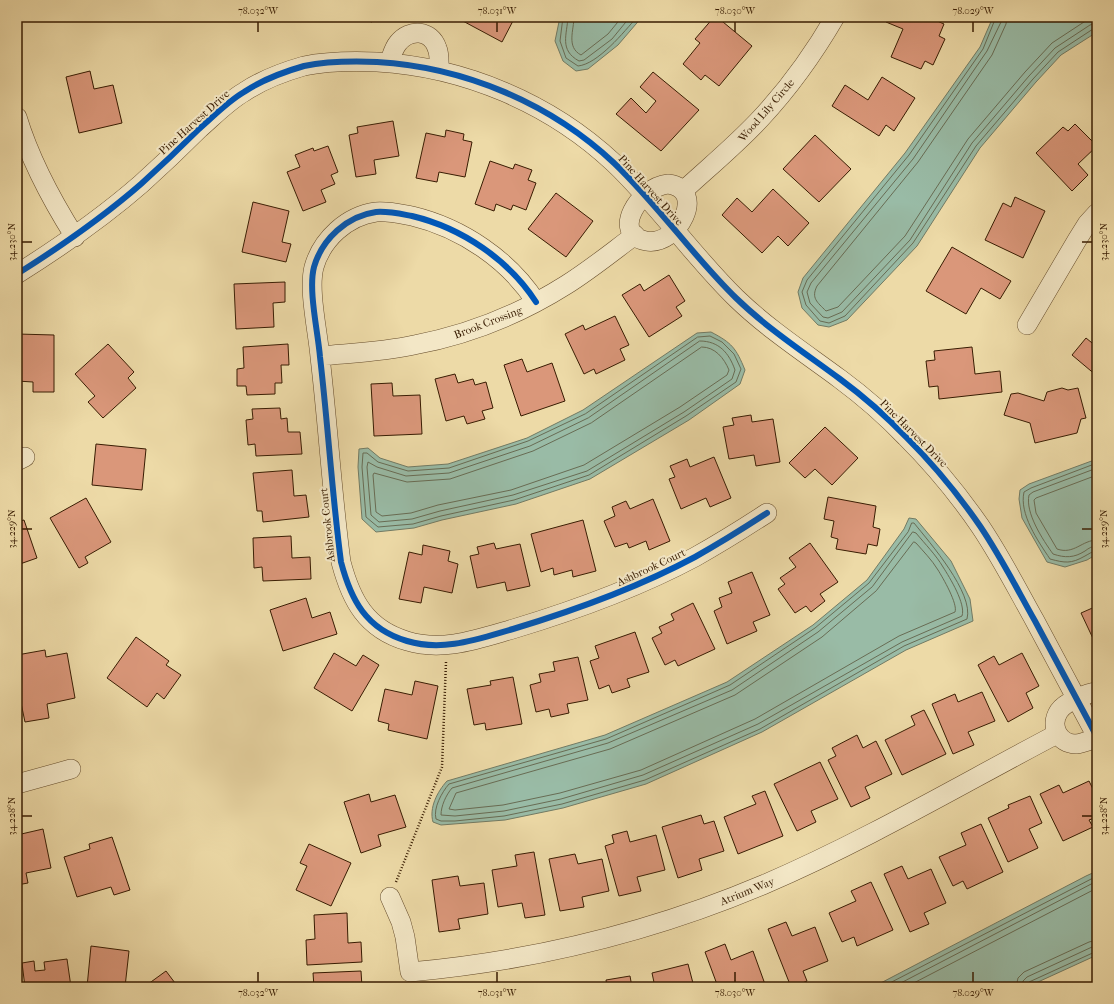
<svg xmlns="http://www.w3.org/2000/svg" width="1114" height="1004" font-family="'IM FELL French Canon',serif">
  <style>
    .water { fill: #99bba6; stroke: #727b64 }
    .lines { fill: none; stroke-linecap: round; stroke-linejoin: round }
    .shore { stroke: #686c54; stroke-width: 1 }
    .building { fill: #da977a; stroke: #381c02 }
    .minor-casing { stroke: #654c2b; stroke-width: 20 }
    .path { stroke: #381c02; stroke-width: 2.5; stroke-dasharray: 1 2; stroke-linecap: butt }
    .minor { stroke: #f3e7c6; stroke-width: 19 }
    .cycleway-casing { stroke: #f3e7c6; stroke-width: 8 }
    .cycleway { stroke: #0057b8; stroke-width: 6 }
    .ticks { fill: none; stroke: #381c02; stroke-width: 1.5 }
    .labels { text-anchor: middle; stroke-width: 4; stroke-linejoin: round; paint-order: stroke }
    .street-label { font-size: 11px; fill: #381c02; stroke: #f3e7c6 }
    .neatline { fill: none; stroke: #381c02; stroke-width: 1.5 }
    .ticks-label { font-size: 10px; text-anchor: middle; fill: #381c02 }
  </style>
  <rect width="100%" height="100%" fill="#eddaa7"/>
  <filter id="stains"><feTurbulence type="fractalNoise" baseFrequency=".005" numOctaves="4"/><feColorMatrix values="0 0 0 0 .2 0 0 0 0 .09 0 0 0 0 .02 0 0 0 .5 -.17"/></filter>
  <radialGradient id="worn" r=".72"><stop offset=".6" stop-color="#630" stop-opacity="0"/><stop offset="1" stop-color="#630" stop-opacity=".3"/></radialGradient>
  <path class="water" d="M560 17H642L618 45 588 69 576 71 563 61 555 41Z
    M993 17H1097V32L1061 55 1036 82 980 148 917 246 847 320 829 327 818 325 802 308 798 292 803 278 905 153 980 47Z
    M711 332C732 343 736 348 745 370L740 384 689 420 590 479 516 504 442 520 414 528 376 532 362 519 358 467 359 449 368 448 380 458 408 467 448 464 527 438 583 410 697 333Z
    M1097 459V554L1087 560 1065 567 1047 562 1022 518 1019 499 1020 490 1029 484Z
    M909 518 916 519 951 561 970 599 973 621 906 650 762 732 646 784 563 808 505 820 441 825 433 822C429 808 437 792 447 781L605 735 727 682 813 625 867 580 904 529Z
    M1097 871V955L1027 987H873L1086 876Z"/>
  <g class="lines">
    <path class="shore" d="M563 17 560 41 566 58 578 66C598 64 624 32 637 17
      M568 17C567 35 559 50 579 61L584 60 612 39 630 17
      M574 17C574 30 566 47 581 55L608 34 622 17
      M996 17 983 49 909 155 807 280 802 292 806 305 820 321 829 323 845 316 913 243 976 146 1033 79 1058 52 1093 29 1097 28
      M1001 17V22L987 51 913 159 811 283 807 292 810 303 823 317 828 318 842 312 910 240 972 143 1029 76 1055 48 1090 25 1097 23
      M1007 17 1006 24 992 55 918 162 817 286C811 298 817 302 826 311L838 307 905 236 968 139 1025 72 1052 43 1087 20 1097 17
      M698 337 710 336 722 342 734 354 741 369 736 382 686 416 589 475 514 500 441 516 413 524 378 527 366 517 362 467 363 453H367L378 462 408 471 449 468 528 441 585 414Z
      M700 341C719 341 729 353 735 370L732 379 684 412 587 471 513 495 440 511 412 519 379 522 371 515 367 467 368 462 377 467 406 476 449 473 530 446 588 418Z
      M702 347C715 347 724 358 729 370L727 375 680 407 584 465 511 490 438 505 411 513 382 516 376 512 373 475 374 473 407 482 450 479 533 451 591 423Z
      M1097 463 1031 488 1024 492C1019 514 1038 541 1050 559 1065 563 1071 564 1085 556 1089 554 1092 551 1097 551
      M1097 468 1033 492 1029 495C1025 513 1043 540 1053 554 1065 558 1074 558 1085 551 1089 548 1092 546 1097 546
      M1097 475 1036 498 1034 500 1036 513 1057 549C1074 555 1082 540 1097 540
      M912 523H914C930 543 974 593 967 619L904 646 760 729 645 780 562 804 504 816 455 821H441L436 819C433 808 442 792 449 784L606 739 730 685 815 628 869 583 908 532Z
      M913 532 916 533C925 544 936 555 943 567 950 578 966 604 962 616L902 642 758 724 643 775 561 799 504 811 455 816 441 815C441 806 446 795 452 788L608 743 732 690 818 632 872 587Z
      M914 542 916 543C923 551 932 560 938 570 943 578 958 604 955 612L899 636 755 719 641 770 560 793 503 805 455 810 449 809 456 793 610 749 735 695 822 637 876 591Z
      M882 987 1097 876
      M893 987 1097 881
      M906 987 1097 888
      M1016 987 1018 978 1024 972 1089 942 1097 940
      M1022 987 1023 981 1027 977 1092 947 1097 946
      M1027 987V984L1029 982 1097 951"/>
  </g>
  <path class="building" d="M354 17H374L372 22Z
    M462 17H515L502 42 461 20Z
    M714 17H717L752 46 719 86 705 75 701 80 683 64 700 43 695 39Z
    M889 17H928L944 24 939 36 945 39 933 65 925 61 921 69 891 57 903 29 886 22Z
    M90 71 94 89 113 85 122 123 79 133 66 77Z
    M653 72 699 110 661 151 616 114 631 98 646 113 656 101 640 87Z
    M882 77 915 98 894 131 886 125 879 136 832 106 845 85 868 100Z
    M393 121 399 156 374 160 376 174 356 177 349 135 358 133 357 127Z
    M1075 124 1097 146 1078 164 1088 175 1072 191 1036 153 1063 127 1068 131Z
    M446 130 464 134 463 140 472 142 465 177 439 172 437 182 416 178 426 133 445 137Z
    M815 135 851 169 819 202 783 169Z
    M328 146 338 172 331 175 335 184 321 190 326 202 303 211 287 172 300 167 295 155 313 148 314 151Z
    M490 161 513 169 515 164 532 170 528 180 536 183 526 210 513 205 511 210 496 204 494 211 475 204Z
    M773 189 809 223 788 246 778 236 762 253 722 215 737 198 752 212Z
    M556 193 593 221 566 257 528 229Z
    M1015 197 1045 211 1023 258 985 240 1003 203 1011 207Z
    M253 202 289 211 282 242 291 244 286 262 242 252Z
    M952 247 1011 281 1000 299 981 288 966 314 926 291Z
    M669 275 685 301 676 307 682 316 649 337 622 295 640 284 644 291Z
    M285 282V302L273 303 274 327 236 329 234 284Z
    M615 316 629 345 620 349 625 360 596 374 594 369 584 374 565 334 583 325 585 330Z
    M17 334 54 335V392H33V382L17 381Z
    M1086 338 1097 347V376L1072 355Z
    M108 344 134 372 128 378 136 388 103 418 88 402 95 396 75 374Z
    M288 344 289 365H281L282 383H275V394L247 395 246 386H237V369L244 368 243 347Z
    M972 347 975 374 1000 371 1002 392 939 399 938 386 929 387 926 361 935 360 934 351Z
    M522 359 527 372 552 363 565 401 521 416 504 365Z
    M455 374 458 383 473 379 475 385 486 382 493 408 482 411 485 419 467 424 464 416 446 421 435 379Z
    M392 383 393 396 420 395 422 434 374 436 371 384Z
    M1062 388 1068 390 1078 388 1086 418 1081 419 1077 433 1035 443 1030 423 1004 415 1011 394 1018 393 1044 401 1047 392Z
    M280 408 281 419 287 418 288 432H300L302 454 256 456 255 444 248 445 246 420 253 419 252 409Z
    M751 415 752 422 773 419 780 462 756 466 754 455 729 459 723 427 734 425 732 418Z
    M825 427 858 458 832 485 815 469 805 478 789 463Z
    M96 444 146 449 142 490 92 485Z
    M714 457 731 498 710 507 706 498 681 509 669 479 675 477 670 466 687 459 690 467Z
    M292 470 294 496 306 495 309 517 263 522 262 511H257L253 473Z
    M828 497 876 506 873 527 880 529 877 546 868 544 866 554 836 549 838 539 831 537 834 521 824 519Z
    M86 498 111 542 85 557 88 563 79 568 50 518Z
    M653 499 670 541 649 550 646 541 629 548 627 543 615 547 604 521 615 516 612 507 626 501 630 509Z
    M24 520 37 558 17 565V522Z
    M583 520 596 571 573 577 572 570 554 575 553 568 541 572 531 534Z
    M291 536 292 558 310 557 311 579 263 581 262 567 254 568 253 538Z
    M494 543 496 549 520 544 530 586 507 591 505 582 477 588 470 556 479 554 477 547Z
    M810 543 838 582 820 594 825 601 811 612 806 606 795 613 778 589 785 584 780 578 796 567 789 558Z
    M423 545 450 551 448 561 458 564 452 593 424 587 421 603 399 599 409 552 422 555Z
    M752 572 770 615 753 622 757 631 727 644 714 611 722 607 719 598 732 593 728 582Z
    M306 598 312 618 330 612 337 634 283 651 270 610Z
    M693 603 715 649 678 666 675 660 665 665 652 638 662 633 659 627 674 620 671 614Z
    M1097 606V647L1081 613Z
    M635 632 649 672 627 679 630 687 612 693 609 685 599 689 590 661 599 658 595 646Z
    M136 637 169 661 166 665 181 675 164 699 157 693 147 707 107 678Z
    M45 650 46 657 67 653 75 698 47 704 49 718 25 722 17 684V655Z
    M334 653 356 666 363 655 379 665 352 711 314 688Z
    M1022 653 1039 686 1026 693 1033 708 1008 722 978 665 994 656 999 665Z
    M578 657 588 700 567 704 569 713 551 717 549 709 536 712 530 685 541 682 539 674 555 671 553 662Z
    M513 677 522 724 486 730 485 723 474 725 467 689 491 685 490 681Z
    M415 681 438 686 427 739 388 730 389 724 378 721 385 689 412 695Z
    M982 692 995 721 968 732 974 745 953 754 932 704 955 694 958 702Z
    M924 710 946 754 902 775 885 740 915 725 911 716Z
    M857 735 863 748 876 741 892 774 865 787 870 798 851 807 828 760 836 756 832 748Z
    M820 762 838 799 811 811 816 822 797 831 774 784Z
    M1089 781 1097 797V817L1089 820 1093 827 1063 841 1040 794 1059 785 1063 793Z
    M765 791 783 836 738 854 724 817 756 804 752 796Z
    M369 794 371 802 395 795 406 827 378 835 381 846 361 853 344 802Z
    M1030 796 1042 823 1029 829 1038 848 1008 862 988 818 1009 808 1008 805Z
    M701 815 704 824 714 821 724 851 699 859 702 870 678 878 662 827Z
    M981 824 1003 872 967 889 963 881 953 886 939 857 966 845 961 833Z
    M43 829 51 868 26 873 28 883 17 885V835Z
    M627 831 630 842 656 835 665 870 637 877 641 891 619 896 605 846 614 843 612 835Z
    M112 837 130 890 114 895 111 887 77 897 64 857 90 849 89 844Z
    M309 844 351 863 331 906 296 890 307 866 300 863Z
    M534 852 545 915 525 918 522 903 498 907 492 870 517 866 515 855Z
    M575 854 578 864 602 859 609 891 582 897 584 907 560 911 549 859Z
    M902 866 908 879 931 869 946 903 924 913 929 924 910 932 884 874Z
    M458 876 460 886 484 883 488 914 458 919 460 929 439 932 432 880Z
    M871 882 893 930 857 946 854 937 842 942 829 913 856 901 851 891Z
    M347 913 348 943 361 942 362 962 307 965 306 940 315 939 314 915Z
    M786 922 792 936 815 927 828 961 803 971 807 981 793 987H791L768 929Z
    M725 944 731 960 753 951 766 987H718L705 952Z
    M91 946 129 951 125 987H87Z
    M67 959 71 987H25L22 963 34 961 35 971 45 970 44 962Z
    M688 964 694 987H655L652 973Z
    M166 971 178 987H144Z
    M361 971 362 987H314L313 973Z
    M630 976 632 987H607L606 980Z"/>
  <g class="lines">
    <defs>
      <path id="minor" d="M389 63C392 56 393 49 398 43 410 28 431 30 437 48 440 55 439 63 439 70
        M17 117C30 160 51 199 75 237
        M668 184C708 189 678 247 646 241 610 234 639 187 668 184Z
        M683 191C709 167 737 144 761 118 789 88 814 53 835 17
        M17 274C60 247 102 218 141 184 161 166 180 148 199 129 214 116 227 102 244 92 262 80 283 72 304 66 328 61 352 61 377 62 464 67 550 103 614 163 658 205 693 256 736 298 768 329 805 353 840 379 863 396 886 416 906 437 933 464 958 494 980 526 1001 557 1017 589 1035 621 1056 660 1076 698 1097 737
        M536 302C509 260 462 228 412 216 401 214 388 211 376 212 347 216 322 239 314 267 308 290 318 332 320 357 328 425 332 494 341 562 351 600 366 629 407 641 443 652 478 639 513 629 576 610 637 588 695 557 720 543 744 528 767 513
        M1027 325 1077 240 1087 224 1097 213
        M320 356C351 353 383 352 414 345 467 335 520 314 566 285 590 270 612 252 635 235
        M17 461 25 457
        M1097 692C1087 693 1065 702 1059 711 1049 726 1059 744 1076 744 1084 743 1090 740 1097 738
        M17 784 71 769
        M390 897 401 922 405 937 410 972C532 961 652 932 765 884 865 841 960 785 1057 734"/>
    </defs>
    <use href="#minor" class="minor-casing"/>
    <path class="path" d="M396 882 442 767 446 662"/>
    <use href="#minor" class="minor"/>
    <defs>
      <path id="cycleway" d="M17 274C60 247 102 218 141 184 161 166 180 148 199 129 214 116 227 102 244 92 262 80 283 72 304 66 328 61 352 61 377 62 464 67 550 103 614 163 658 205 693 256 736 298 768 329 805 353 840 379 863 396 886 416 906 437 933 464 958 494 980 526 1001 557 1017 589 1035 621 1056 660 1076 698 1097 737
        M536 302C509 260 462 228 412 216 401 214 388 211 376 212 347 216 322 239 314 267 308 290 318 332 320 357 328 425 332 494 341 562 351 600 366 629 407 641 443 652 478 639 513 629 576 610 637 588 695 557 720 543 744 528 767 513"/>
    </defs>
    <use href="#cycleway" class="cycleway-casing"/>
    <use href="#cycleway" class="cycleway"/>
  </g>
  <path class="ticks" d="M258 22V32M497 22V32M735 22V32M973 22V32M22 242H32M1082 242H1092M22 529H32M1082 529H1092M22 816H32M1082 816H1092M258 972V982M497 972V982M735 972V982M973 972V982"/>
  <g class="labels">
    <g class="street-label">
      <text transform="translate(766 110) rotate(-49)" y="4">Wood Lily Circle</text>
      <text transform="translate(194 122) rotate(-42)" y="4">Pine Harvest Drive</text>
      <text transform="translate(651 190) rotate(48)" y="4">Pine Harvest Drive</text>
      <text transform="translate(488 322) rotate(-21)" y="4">Brook Crossing</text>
      <text transform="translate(914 433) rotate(45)" y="4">Pine Harvest Drive</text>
      <text transform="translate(327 525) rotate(-96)" y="4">Ashbrook Court</text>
      <text transform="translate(651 567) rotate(-25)" y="4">Ashbrook Court</text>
      <text transform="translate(747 891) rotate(-22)" y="4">Atrium Way</text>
    </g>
  </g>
  <rect width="1114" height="1004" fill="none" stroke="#eddaa7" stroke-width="44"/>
  <rect x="22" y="22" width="1070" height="960" class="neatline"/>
  <g class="ticks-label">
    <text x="258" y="14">78.032°W</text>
    <text x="497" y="14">78.031°W</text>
    <text x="735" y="14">78.030°W</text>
    <text x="973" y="14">78.029°W</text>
    <text transform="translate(11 242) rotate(-90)" y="4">34.230°N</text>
    <text transform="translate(1103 242) rotate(-90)" y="4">34.230°N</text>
    <text transform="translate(11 529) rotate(-90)" y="4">34.229°N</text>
    <text transform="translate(1103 529) rotate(-90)" y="4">34.229°N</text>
    <text transform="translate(11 816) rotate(-90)" y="4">34.228°N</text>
    <text transform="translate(1103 816) rotate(-90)" y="4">34.228°N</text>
    <text x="258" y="996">78.032°W</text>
    <text x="497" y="996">78.031°W</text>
    <text x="735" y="996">78.030°W</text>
    <text x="973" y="996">78.029°W</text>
  </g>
  <rect width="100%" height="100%" filter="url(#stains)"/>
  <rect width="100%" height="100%" fill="url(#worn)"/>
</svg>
